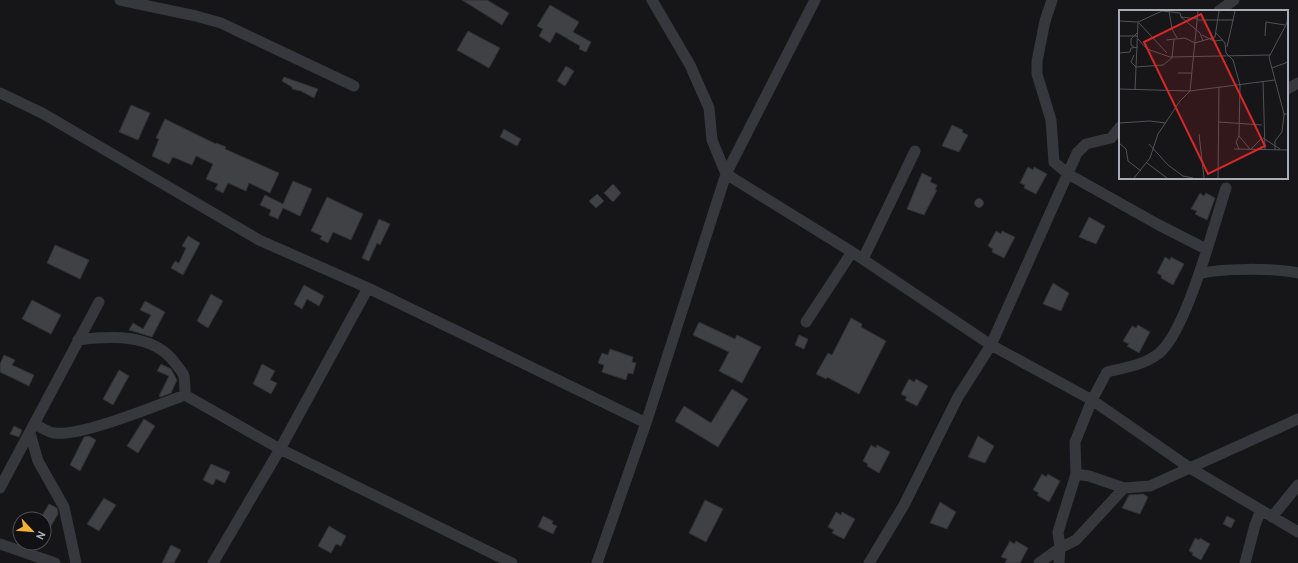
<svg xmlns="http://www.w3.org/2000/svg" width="1298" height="563" font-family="Cabin,sans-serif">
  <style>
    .building { fill: #404145; stroke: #303034 }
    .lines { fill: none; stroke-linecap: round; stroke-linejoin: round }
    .minor { stroke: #37383d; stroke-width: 11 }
    .inset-road { fill: none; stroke: #505258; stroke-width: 1 }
    .view { fill: #d62828; fill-opacity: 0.15; stroke: #d62828; stroke-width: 2 }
    .inset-edge { fill: none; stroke: #a8adb8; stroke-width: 2 }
  </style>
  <rect width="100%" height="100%" fill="#161618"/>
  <path class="building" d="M462 0H487L509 13 502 25Z
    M550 5 579 22 573 32 591 42 586 52 579 49 580 46 556 32 550 43 539 36 543 29 537 26Z
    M468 31 500 48 489 68 457 50Z
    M566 66 574 71 565 86 557 81Z
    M284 77 318 89 314 98 301 91 292 89V87L282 81Z
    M131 105 150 113 138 140 119 132Z
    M165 119 216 144V143L226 147 225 149 279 173 270 193 249 183 246 191 228 183 223 193 215 189 218 184 206 179 213 164 196 156 192 165 173 157 169 164 152 156 159 139 156 138Z
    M952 125 963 130 962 132 968 135 959 152 942 146Z
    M504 129 521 139 517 146 500 137Z
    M1028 167 1033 170 1034 167 1047 174 1036 194 1024 188 1025 185 1020 183Z
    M922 173 932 178 930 182 937 185 935 190H937L924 215 907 209Z
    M293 181 312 189 300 216 283 208 278 219 269 215 271 210 260 205 265 195 283 204Z
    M613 184 621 193 613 202 604 193Z
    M1200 193 1204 196 1206 193 1215 198 1207 220 1195 214 1197 211 1191 209Z
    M597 194 604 201 596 208 589 201Z
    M327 197 363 214 351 240 333 232 328 243 320 239 322 236 311 231Z
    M974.5 203a4.5 4.5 0 1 1 9 0a4.5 4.5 0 1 1-9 0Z
    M1089 217 1105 226 1096 244 1079 237Z
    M379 219 390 224 380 245 377 243 369 261 362 258Z
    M996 231 1001 234 1002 231 1015 237 1004 258 992 252 993 249 988 246Z
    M188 236 200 243 183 275 171 268 175 261 179 263 186 248 182 246Z
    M55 245 89 260 80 279 47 263Z
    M1165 257 1170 260 1171 257 1184 264 1173 285 1161 278 1162 276 1157 273Z
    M1053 283 1069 293 1061 311 1043 304Z
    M304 285 324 296 319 306 307 299 302 309 294 304Z
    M211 294 223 301 208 328 197 321Z
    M32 300 61 315 51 334 22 319Z
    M145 301 165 312 152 337 129 330 133 323 143 329 151 315 140 310Z
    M851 318 862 324 861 327 886 341 859 394 827 377 826 379 816 374 828 353 832 355Z
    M699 322 735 339 737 335 761 347 742 383 719 371 729 352 693 335Z
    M1138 325 1150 332 1139 353 1127 346 1129 344 1123 341 1132 326 1136 328Z
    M799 335 808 339 804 349 795 345Z
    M610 349 633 357 632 362 636 363 633 374 628 373 626 380 602 372 604 365 598 363 602 353 608 355Z
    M4 355 15 360 12 365 34 375 29 386 0 372V364Z
    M161 364 171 369 177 380 171 393 161 397 159 396 169 376 157 371Z
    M262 364 275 371 270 380 277 383 271 394 253 384Z
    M119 370 129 376 113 405 103 399Z
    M909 379 914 382 916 379 928 386 917 406 905 400 907 397 901 394Z
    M732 389 748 399 718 447 675 421 684 406 711 423Z
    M144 419 155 426 138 453 127 446Z
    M14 426 22 430 19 437 10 434Z
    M89 436 96 440 80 471 70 465 84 437Z
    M978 436 994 446 985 463 968 457Z
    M871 445 876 448 877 445 890 452 879 473 867 466 868 464 863 461Z
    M211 464 230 472 225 483 216 479 213 485 203 480Z
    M1042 474 1046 477 1048 474 1060 481 1049 502 1037 495 1039 493 1033 490Z
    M1143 494 1148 497 1140 514 1122 508 1129 495Z
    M104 498 116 505 99 531 87 524Z
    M705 500 723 509 706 542 689 533Z
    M940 502 956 512 947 529 930 523Z
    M49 504 57 508 58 514 44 538V519H40Z
    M836 512 841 515 842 512 855 519 844 539 832 533 834 530 828 527Z
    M543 516 553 521 552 524 557 526 553 534 538 527Z
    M1227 516 1235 520 1231 528 1223 524Z
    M329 526 346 536 341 546 336 544 331 553 318 546Z
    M1195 538 1199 540 1200 538 1210 544 1201 560 1192 555 1193 553 1189 551Z
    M1010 541 1014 544 1016 541 1028 548 1020 563H1005L1007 559 1001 557Z
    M171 545 181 550 174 563H162Z"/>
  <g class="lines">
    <path class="minor" d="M120 0 196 16 221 23 354 86
      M652 0 690 65 709 108 712 140 726 174 852 252 991 345 1092 400 1190 468 1298 532
      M1052 0 1045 21 1037 61V74L1051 120 1054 162 1068 174 1157 224 1206 249
      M1219 11 1234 0
      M1287 89 1298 83
      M0 93 42 113 259 240 368 288 646 423
      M863 259 915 151
      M1199 274C1220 268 1276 268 1298 273
      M806 322 852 252
      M78 340C111 336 153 333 175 363 178 367 183 372 184 376 185 382 185 389 185 395
      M35 424C40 427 48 432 54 433 81 437 157 405 185 395L280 449 512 563
      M30 433 38 461 64 507 76 563
      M1076 474 1089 476 1124 488 1150 486 1298 419
      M0 488 99 302
      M1272 517 1298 485
      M0 544 55 563
      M213 563 280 449 368 288
      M597 563 646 423 726 174 815 0
      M869 563 904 505 958 397 991 345 1077 153 1086 144 1111 138 1120 127
      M1039 563 1060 548 1076 540 1124 488
      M1059 563 1060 548 1058 532 1076 474 1075 442 1092 400 1107 372C1124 368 1144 365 1158 354 1186 334 1214 224 1226 188
      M1245 563 1255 525 1261 510"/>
  </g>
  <g transform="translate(1119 10)">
    <rect width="169" height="169" fill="#161618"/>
    <path class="inset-road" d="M50 1 53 19 58 28M169 4 168 13 150 47 165 104H169M62 7 81 23 84 31M79 10H115M0 11 19 12 16 80M19 12 43 1 61 3 62 7 79 9M20 13 48 43M97 23 106 33 107 43 114 50 121 75 120 126 117 132 120 139M83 25 95 31 104 30M0 26H18M146 26 147 12 166 15M19 29 28 39 51 47 151 45M47 30 66 28 76 33 96 27 100 1M15 37 12 35V29L18 23M108 37 116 1M0 43 11 42 12 38 19 37M15 45 12 52 17 57 44 55 53 48 55 29M153 58 169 52M59 63H73M144 71 146 140M0 79 71 81 156 70M100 112 143 115M0 113 31 111 47 113M80 124 85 168M120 126 131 139M144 128 161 139M0 133 7 139 9 151 22 161M30 134 49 155 64 166 74 168M115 139 169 140M132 139 143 128M156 140V131L163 122 165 104M28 153 48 168M15 168 31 148 39 124 61 91 71 81 79 1M99 168 100 77"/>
    <path class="view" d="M82 4 146 136 89 164 25 32Z"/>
    <rect width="169" height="169" class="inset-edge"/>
  </g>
  <g transform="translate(32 531) rotate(116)"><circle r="19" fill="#111113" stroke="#4d4f55"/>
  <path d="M0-3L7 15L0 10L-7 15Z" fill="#f2b134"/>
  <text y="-6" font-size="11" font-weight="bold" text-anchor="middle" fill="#a8adb8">N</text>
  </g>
</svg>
